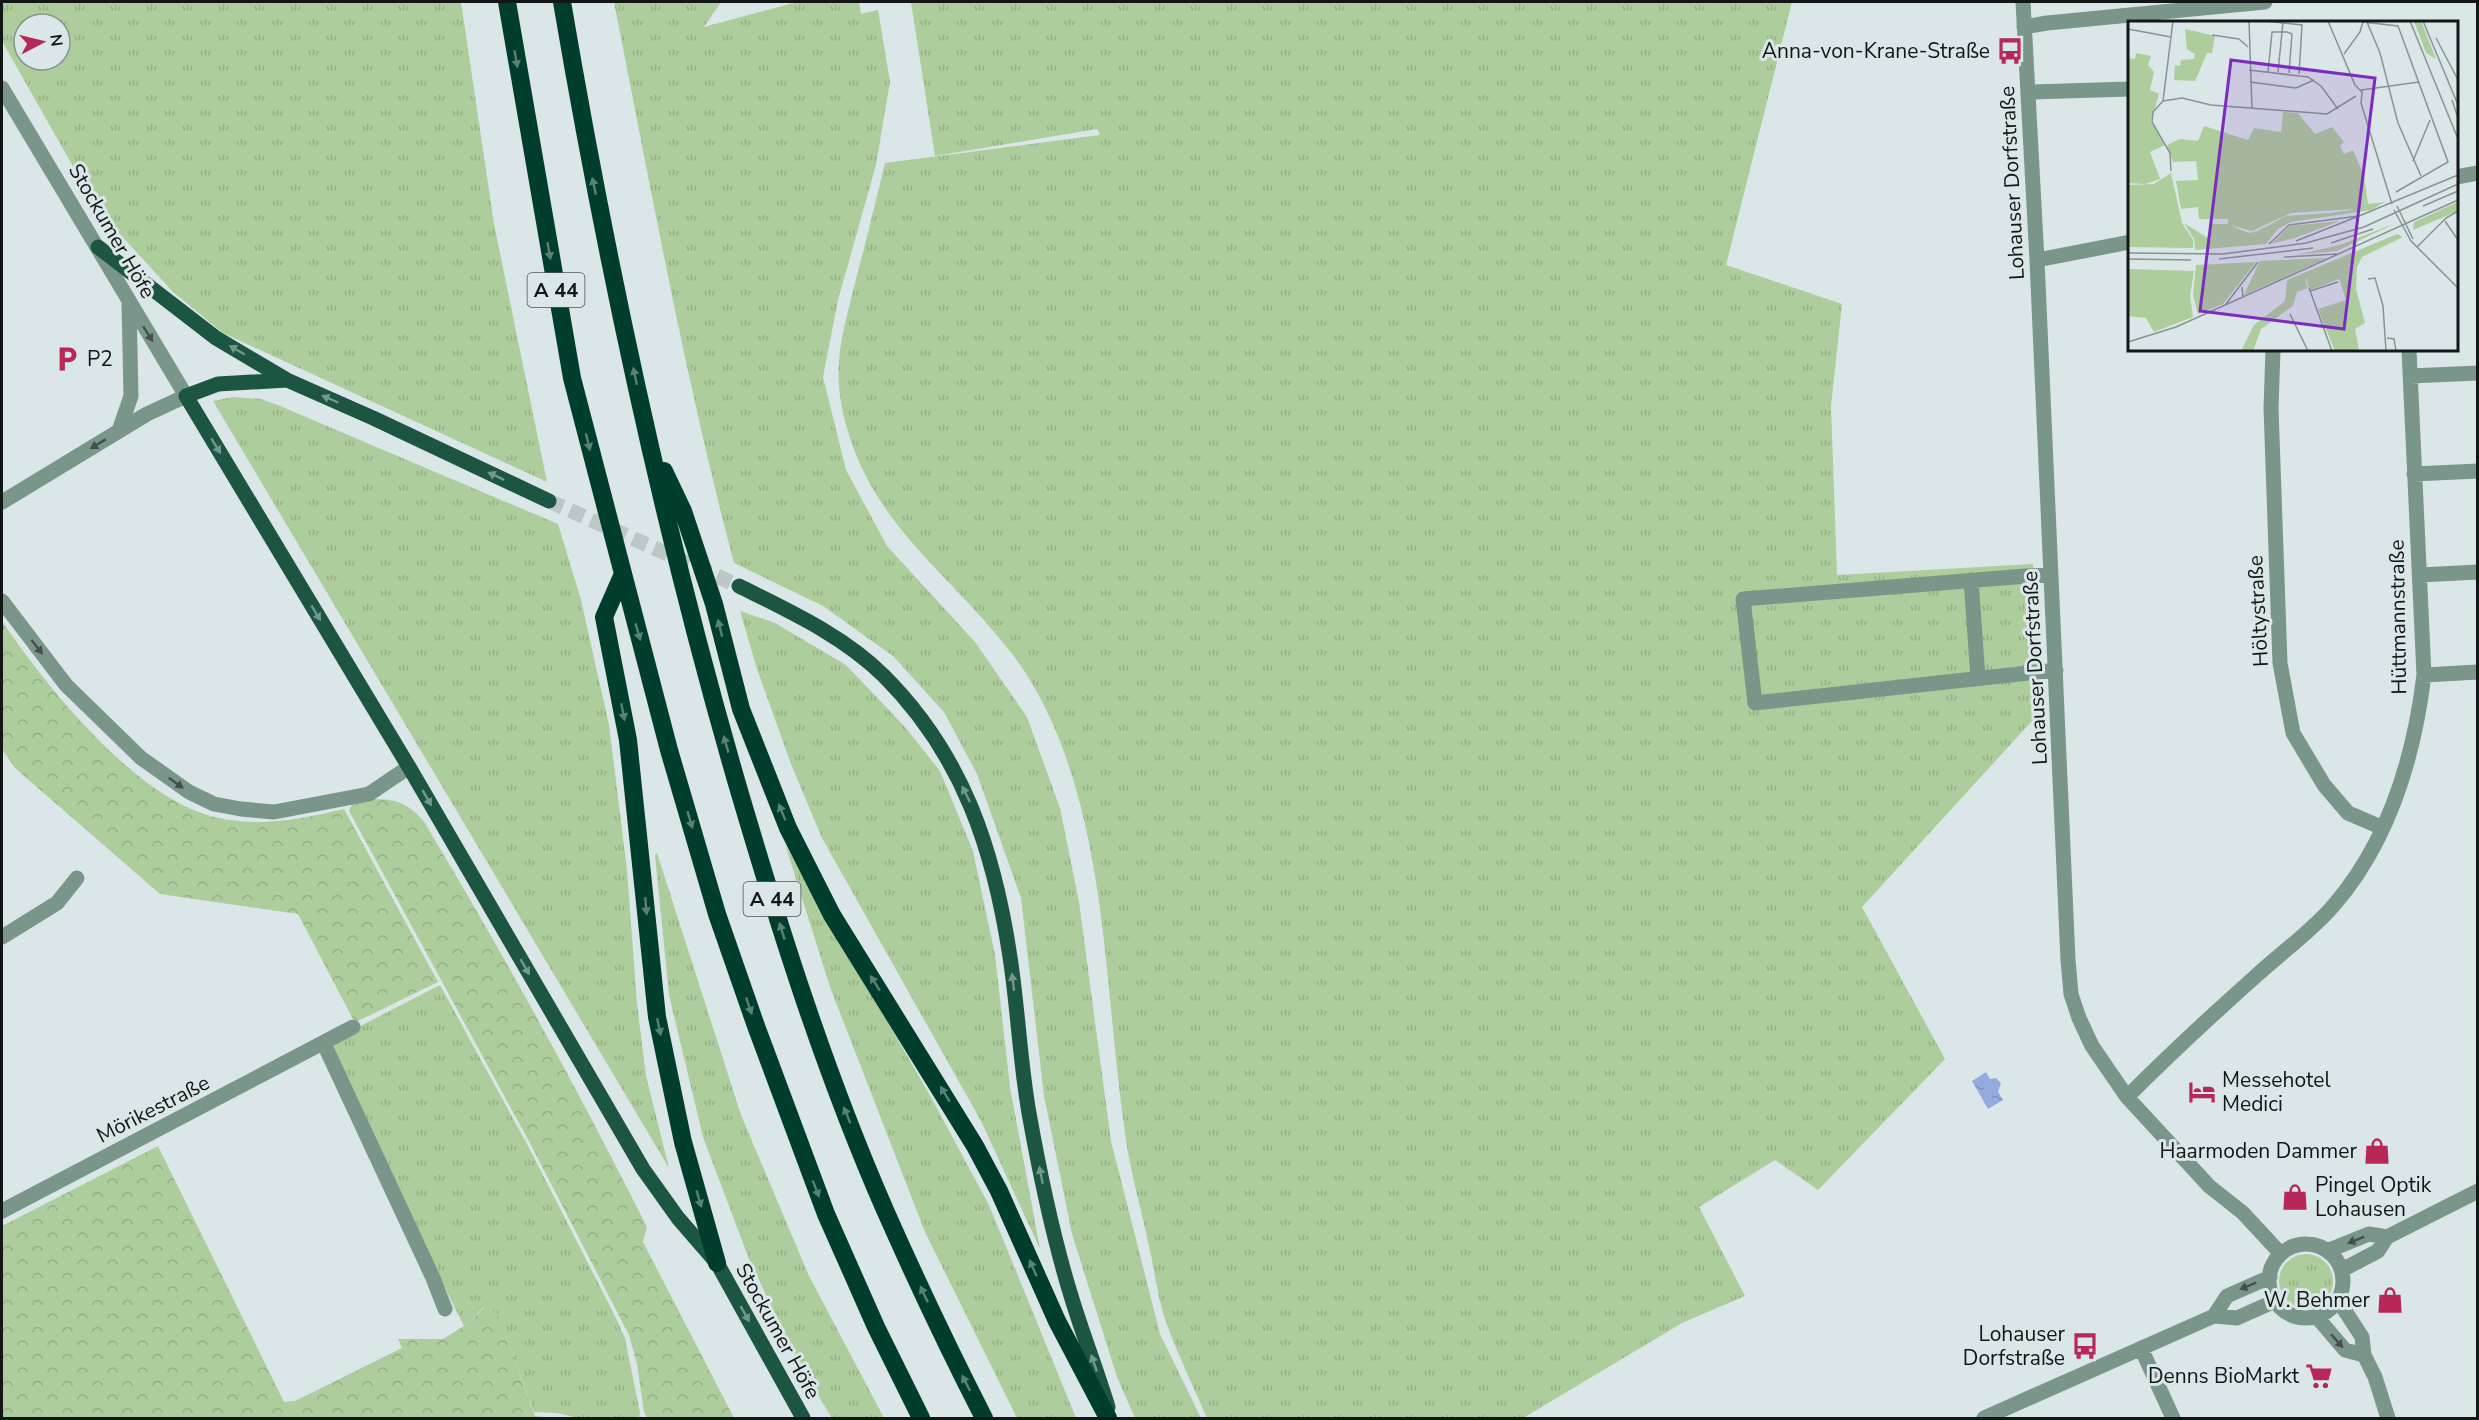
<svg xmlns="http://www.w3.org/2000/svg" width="2479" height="1420" font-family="'Nunito Sans',sans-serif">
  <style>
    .grass { fill: url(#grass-tufts); fill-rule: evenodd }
    .forest { fill: url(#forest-crowns) }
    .water { fill: url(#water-ripples) }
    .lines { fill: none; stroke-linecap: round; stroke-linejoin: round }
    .major-tunnel { stroke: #bcc7c8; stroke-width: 15; stroke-dasharray: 15 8; stroke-linecap: butt }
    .minor { stroke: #7a968a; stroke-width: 15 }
    .major { stroke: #1c5643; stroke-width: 15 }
    .highway { stroke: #013d2c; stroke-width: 18 }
    .oneway { fill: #588177 }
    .oneway2 { fill: #41504a }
    .oneway3 { fill: #72978d }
    .labels { text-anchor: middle; stroke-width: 6; stroke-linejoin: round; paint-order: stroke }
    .shield { fill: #dae6e7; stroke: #4e5455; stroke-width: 1.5 }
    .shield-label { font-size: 20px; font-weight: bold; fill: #121616 }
    .poi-label { font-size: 21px; fill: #121616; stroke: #dae6e7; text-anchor: end }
    .street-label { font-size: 21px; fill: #121616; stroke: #dae6e7 }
    .inset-road { fill: none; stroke: #8a9393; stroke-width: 1.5 }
    .view { fill: #7b2cbf; fill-opacity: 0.15; stroke: #7b2cbf; stroke-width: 3 }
    .inset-edge { fill: none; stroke: #121616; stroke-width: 3 }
  </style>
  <defs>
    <pattern id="grass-tufts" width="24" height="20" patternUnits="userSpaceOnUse" patternTransform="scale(1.5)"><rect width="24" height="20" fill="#aecd9c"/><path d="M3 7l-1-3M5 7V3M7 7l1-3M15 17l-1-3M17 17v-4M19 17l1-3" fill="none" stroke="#95af86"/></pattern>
    <pattern id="forest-crowns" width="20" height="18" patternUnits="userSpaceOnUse" patternTransform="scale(1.5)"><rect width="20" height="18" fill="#aecd9c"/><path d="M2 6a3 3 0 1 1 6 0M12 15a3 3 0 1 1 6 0" fill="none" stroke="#95af86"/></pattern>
    <pattern id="water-ripples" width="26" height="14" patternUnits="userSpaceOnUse" patternTransform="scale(1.5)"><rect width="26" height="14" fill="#95abe0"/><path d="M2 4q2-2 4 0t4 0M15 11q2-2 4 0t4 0" fill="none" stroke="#7f92bf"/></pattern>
  </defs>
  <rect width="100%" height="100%" fill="#dae6e7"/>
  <path class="grass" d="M2 2H461L494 224 547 482 223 333 172 291 97 209 2 41ZM24 24H60V60H24Z
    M614 2H721L704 27 797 2H859L861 14 878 10 890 82 876 165 838 300 823 377 846 470 887 546 975 642 1027 717 1060 808 1079 902 1111 1141 1160 1334 1201 1418H1135L1117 1377 1072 1234 1044 1096 1021 898 977 774 944 712 893 656 823 606 734 563C685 378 651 189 614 2Z
    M911 2H1792L1726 265 1842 304 1831 406 1837 575 2033 564 2041 711 1862 907 1945 1059 1818 1190 1775 1160 1699 1207 1745 1296 1682 1323 1523 1418H1207C1194 1388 1179 1357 1167 1325 1158 1300 1155 1272 1149 1246 1141 1208 1130 1171 1125 1133 1105 997 1108 847 1051 720 1040 696 1026 671 1009 650 944 567 865 520 842 408 832 358 846 323 857 275 867 238 876 200 885 163L1100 135 1097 129 935 156Z
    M233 397 261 399 280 406 558 524 581 600 609 725 627 870 637 1004 646 1076 669 1168 213 401Z
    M740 611 775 623 846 665 905 727 940 771 973 851 995 955 1010 1087 1040 1249 981 1121 822 838 791 764 757 669Z
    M785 844 932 1099 989 1205 1076 1418H1017L925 1232 830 987Z
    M657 853 741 1115 809 1276 884 1418H832L800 1366 749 1259 703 1137 669 995 655 855Z
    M440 985 528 1146 613 1312 625 1338 640 1413 639 1418H578L557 1413 534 1412 497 1314 484 1307 464 1326 335 1067 332 1047 339 1037Z
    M2279 1281a27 27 0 1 1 54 0a27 27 0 1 1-54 0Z"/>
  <path class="forest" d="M2 621C44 684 131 791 204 814 251 829 298 820 344 809L438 982 358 1021 353 1019 298 914 160 894 15 768 2 749Z
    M371 799C396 799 406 802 423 820 503 953 577 1088 647 1227L643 1242 734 1418H647L644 1412 637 1364 629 1335 531 1145 349 811 353 802Z
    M158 1146 284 1402 295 1401 402 1348 398 1339H443L464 1326 485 1307 497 1313 535 1416 554 1418H2V1226Z"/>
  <path class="water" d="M1986 1072 1990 1079 1996 1078 2001 1083 1998 1092 2003 1100 1988 1109 1972 1081Z"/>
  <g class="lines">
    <path class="major-tunnel" d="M549 501 739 586"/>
    <path class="minor" d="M2023 2 2037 260 2068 960 2071 994 2079 1018 2092 1046 2127 1097 2209 1186 2243 1213 2281 1254
      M2024 27 2047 23 2265 2
      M2 88 186 396 147 414 2 502
      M2028 92 2130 89
      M2456 177 2478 173
      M2037 260 2130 242
      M2273 350 2271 408 2280 663 2293 733 2324 785 2348 813 2383 828
      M2410 376 2478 373
      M119 431 131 396 129 303
      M2414 474 2478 471
      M2051 574 1743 599 1755 703 2056 670
      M2420 575 2478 572
      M1971 580 1978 678
      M2 601 66 685 141 758 189 792 214 804 241 809 274 812 369 794 409 767
      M2424 675 2478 672
      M2 937 57 903 77 878
      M324 1044 433 1278 445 1309
      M2127 1097C2169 1055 2212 1015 2257 975 2282 952 2312 931 2334 905 2390 840 2414 757 2424 675L2409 350
      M2 1211 353 1027
      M2269 1281a37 37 0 1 1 74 0a37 37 0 1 1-74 0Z
      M2327 1251 2369 1234 2387 1237
      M2342 1270 2378 1251 2387 1237 2478 1191
      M2338 1300 2362 1337 2364 1355 2375 1377 2388 1418
      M2214 1316 2227 1296 2270 1277
      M2316 1316 2345 1350 2364 1355
      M2141 1348 2173 1418
      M1984 1418 2214 1316 2237 1318 2275 1301"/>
    <path class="major" d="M98 247 216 338 287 380 373 418 549 501
      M287 380 218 384 186 396 409 767 643 1169 678 1218 717 1263 803 1418
      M739 586C789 611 844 636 884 676 963 755 994 850 1010 957 1018 1009 1020 1062 1029 1113 1040 1175 1053 1238 1072 1299 1083 1335 1097 1371 1108 1407"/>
    <path class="highway" d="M507 2 572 378 669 750 717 914 756 1026 826 1214 876 1327 921 1418
      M562 2C607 266 663 529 738 787 780 930 825 1073 885 1210 916 1280 949 1350 984 1418
      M664 471 683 511 714 604 741 709 788 828 832 915 975 1146 999 1191 1057 1321 1108 1418
      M622 576 604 617 628 740 657 1017 683 1142 717 1263"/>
  </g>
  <defs><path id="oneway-solid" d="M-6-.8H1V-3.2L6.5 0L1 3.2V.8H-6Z" transform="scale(1.5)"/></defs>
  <g class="oneway">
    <use href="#oneway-solid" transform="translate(516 59) rotate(80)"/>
    <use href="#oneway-solid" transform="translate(594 186) rotate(-102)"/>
    <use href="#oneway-solid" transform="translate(549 251) rotate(80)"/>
    <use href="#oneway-solid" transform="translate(635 376) rotate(-102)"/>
    <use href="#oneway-solid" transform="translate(588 442) rotate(76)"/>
    <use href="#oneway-solid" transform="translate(720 628) rotate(-104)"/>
    <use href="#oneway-solid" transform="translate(638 632) rotate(74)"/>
    <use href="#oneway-solid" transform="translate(623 712) rotate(79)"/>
    <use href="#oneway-solid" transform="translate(726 744) rotate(-106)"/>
    <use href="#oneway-solid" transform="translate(782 812) rotate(-112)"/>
    <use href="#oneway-solid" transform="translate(690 820) rotate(74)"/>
    <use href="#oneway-solid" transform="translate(646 906) rotate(85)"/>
    <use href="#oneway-solid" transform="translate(782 931) rotate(-107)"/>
    <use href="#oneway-solid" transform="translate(875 983) rotate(-122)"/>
    <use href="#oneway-solid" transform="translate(749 1006) rotate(71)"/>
    <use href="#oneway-solid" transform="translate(659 1027) rotate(78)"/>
    <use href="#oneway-solid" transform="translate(945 1094) rotate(-121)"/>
    <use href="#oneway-solid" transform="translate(847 1115) rotate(-112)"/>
    <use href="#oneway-solid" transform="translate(816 1189) rotate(69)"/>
    <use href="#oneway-solid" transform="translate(699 1199) rotate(74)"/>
    <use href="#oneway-solid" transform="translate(1033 1268) rotate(-114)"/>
    <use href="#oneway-solid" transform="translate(924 1294) rotate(-115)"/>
    <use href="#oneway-solid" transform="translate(966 1383) rotate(-117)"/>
  </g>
  <g class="oneway2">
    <use href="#oneway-solid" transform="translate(148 334) rotate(58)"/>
    <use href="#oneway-solid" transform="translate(98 444) rotate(149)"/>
    <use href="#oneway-solid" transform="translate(37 647) rotate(52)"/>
    <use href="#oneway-solid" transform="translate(176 783) rotate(36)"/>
    <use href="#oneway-solid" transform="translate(2356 1240) rotate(158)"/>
    <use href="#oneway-solid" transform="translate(2248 1286) rotate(157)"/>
    <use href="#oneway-solid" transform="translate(2337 1341) rotate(48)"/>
  </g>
  <g class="oneway3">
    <use href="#oneway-solid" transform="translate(237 350) rotate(-150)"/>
    <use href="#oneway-solid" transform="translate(330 399) rotate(-157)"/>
    <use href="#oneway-solid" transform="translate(216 446) rotate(59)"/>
    <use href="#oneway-solid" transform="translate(496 476) rotate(-155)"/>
    <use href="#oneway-solid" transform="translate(316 613) rotate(59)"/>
    <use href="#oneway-solid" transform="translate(966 794) rotate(-116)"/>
    <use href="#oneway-solid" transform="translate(427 798) rotate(60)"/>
    <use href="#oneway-solid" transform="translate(525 967) rotate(60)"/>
    <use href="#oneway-solid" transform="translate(1013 982) rotate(-97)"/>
    <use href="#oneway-solid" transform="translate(1041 1175) rotate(-101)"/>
    <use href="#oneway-solid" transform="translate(745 1314) rotate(61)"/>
    <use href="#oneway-solid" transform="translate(1094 1363) rotate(-109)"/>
  </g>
  <defs>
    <symbol id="bus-bare" viewBox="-9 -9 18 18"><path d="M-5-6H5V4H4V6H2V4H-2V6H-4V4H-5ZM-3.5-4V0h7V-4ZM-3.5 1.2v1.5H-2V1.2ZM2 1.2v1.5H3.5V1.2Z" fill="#b72858" stroke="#dae6e7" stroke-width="2.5" paint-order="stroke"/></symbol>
    <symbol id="parking-bare" viewBox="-9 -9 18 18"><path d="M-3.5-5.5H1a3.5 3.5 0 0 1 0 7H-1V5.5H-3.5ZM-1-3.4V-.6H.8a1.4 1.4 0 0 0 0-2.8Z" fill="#b72858" stroke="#dae6e7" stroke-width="2.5" paint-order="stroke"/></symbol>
    <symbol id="hotel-bare" viewBox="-9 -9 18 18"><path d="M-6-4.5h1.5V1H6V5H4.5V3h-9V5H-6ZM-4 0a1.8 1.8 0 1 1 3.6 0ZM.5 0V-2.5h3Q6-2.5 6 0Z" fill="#b72858" stroke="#dae6e7" stroke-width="2.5" paint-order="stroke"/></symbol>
    <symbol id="shop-bare" viewBox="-9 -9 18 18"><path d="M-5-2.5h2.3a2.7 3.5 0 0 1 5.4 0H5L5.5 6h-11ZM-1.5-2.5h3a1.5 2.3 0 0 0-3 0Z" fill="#b72858" stroke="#dae6e7" stroke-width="2.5" paint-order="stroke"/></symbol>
    <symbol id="supermarket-bare" viewBox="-9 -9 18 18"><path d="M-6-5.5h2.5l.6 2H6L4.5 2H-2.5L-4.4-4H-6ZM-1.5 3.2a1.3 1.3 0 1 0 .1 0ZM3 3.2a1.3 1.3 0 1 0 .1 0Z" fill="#b72858" stroke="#dae6e7" stroke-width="2.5" paint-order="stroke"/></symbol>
  </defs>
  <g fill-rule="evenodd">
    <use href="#bus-bare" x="1991" y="32" width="38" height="38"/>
    <use href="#parking-bare" x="48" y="340" width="38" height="38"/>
    <use href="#hotel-bare" x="2183" y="1073" width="38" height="38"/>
    <use href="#shop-bare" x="2358" y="1132" width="38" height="38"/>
    <use href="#shop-bare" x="2276" y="1178" width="38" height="38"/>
    <use href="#shop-bare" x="2371" y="1281" width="38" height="38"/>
    <use href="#bus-bare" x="2066" y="1327" width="38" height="38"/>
    <use href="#supermarket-bare" x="2300" y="1357" width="38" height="38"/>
  </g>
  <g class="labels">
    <g class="shield">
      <rect x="527.5" y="273" width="57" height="34" rx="4.5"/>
      <rect x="743.5" y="882" width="57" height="34" rx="4.5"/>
    </g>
    <g class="shield-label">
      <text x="556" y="297">A 44</text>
      <text x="772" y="906">A 44</text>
    </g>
    <g class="poi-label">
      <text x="1990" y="58">Anna-von-Krane-Straße</text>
      <text x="87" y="366" text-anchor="start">P2</text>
      <text x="2222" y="1087" text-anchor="start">Messehotel<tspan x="2222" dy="24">Medici</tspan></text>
      <text x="2357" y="1158">Haarmoden Dammer</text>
      <text x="2315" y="1192" text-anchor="start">Pingel Optik<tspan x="2315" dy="24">Lohausen</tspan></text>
      <text x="2370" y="1307">W. Behmer</text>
      <text x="2065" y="1341">Lohauser<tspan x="2065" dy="24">Dorfstraße</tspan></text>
      <text x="2299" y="1383">Denns BioMarkt</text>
    </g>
    <g class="street-label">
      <text transform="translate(2012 183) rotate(-93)" y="7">Lohauser Dorfstraße</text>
      <text transform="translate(112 231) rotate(60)" y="7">Stockumer Höfe</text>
      <text transform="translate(2258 611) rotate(-93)" y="7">Höltystraße</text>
      <text transform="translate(2398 617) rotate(-91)" y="7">Hüttmannstraße</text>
      <text transform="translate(2035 668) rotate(-93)" y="7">Lohauser Dorfstraße</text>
      <text transform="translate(153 1109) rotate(-27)" y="7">Mörikestraße</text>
      <text transform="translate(778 1331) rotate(61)" y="7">Stockumer Höfe</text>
    </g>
  </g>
  <g transform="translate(2128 21)">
    <rect width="330" height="330" fill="#dae6e7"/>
    <path d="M57 8 87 15 84 32H79L67 60 46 59 47 44 52 45 53 39 66 38 67 33 59 28ZM8 32 23 35 20 44 26 51 22 69 31 73 23 101 37 124 22 131 32 158 17 163 0 162V37L7 38ZM155 91 170 92 187 113 204 106 216 121 212 125 216 133 225 129 236 155 240 183 257 181 243 189 163 201 150 208 138 223 67 229 66 218 56 202 83 219 81 203H100V198H71L70 186 53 188 48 160 70 159 68 140 45 141 39 124 52 118 70 120 76 105 120 119 126 107 153 111ZM226 188 222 189 202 192 158 195 130 210 121 212 101 204 124 210 163 192ZM212 200 167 217 143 223 162 205ZM268 202 209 230 167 234 212 224ZM199 237 116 274 132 240ZM128 241 95 283 70 293 65 274 68 244ZM216 244H225L222 254 182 269 178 258Z" fill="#aecd9c" fill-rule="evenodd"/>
    <path d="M286 0H293L308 38 298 32ZM330 181V190L285 209 286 201ZM269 213 275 216 234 236 229 246 228 268 237 302 227 308 231 329 207 330 190 288 218 279 211 257 222 254 226 242 177 258 180 267 169 271 165 285 133 308 125 330H113L126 304 157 280 159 259Z" fill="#aecd9c"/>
    <path d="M43 152 54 202 65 219V227L0 226V164L26 163ZM0 248 66 250 62 275 65 296 26 311 18 297 0 295Z" fill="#aecd9c"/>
    <path class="inset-road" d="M121 0 124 87M137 0 174 4 171 53M200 0 227 64 234 71 233 82 264 183M282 0 330 118M295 0 330 84M235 1 270 5 320 141 268 171M239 1 252 32 270 102 293 155M0 8 43 16M84 14 111 18 120 26M308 17 330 59M216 33 232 11 235 0M121 49 180 56 193 65 210 88M140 51 144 11H159L164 13 161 52M150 51 155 1M122 61 168 67 186 59M233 69 291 61M324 79 330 97M35 80 45 0M285 140 302 99M43 150 42 132 24 101 25 91 35 80 54 77 83 84 199 93 228 75M269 185 285 218M295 185 330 170M266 189 283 220 330 267M317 200 330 219M168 220 231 195M203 222 245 208M141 223 161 204 231 195 330 154M289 226 318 197 330 190M0 232 95 233 178 222 236 206 330 163M156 236 209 233M0 238 63 239M91 238 185 227M240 258 247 257 255 285 258 330M114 266 115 276 330 179M181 267 204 330M182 270 210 261M98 283 130 241M162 293 180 330M259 317 266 318 268 330M0 321 48 306 115 276"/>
    <path class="view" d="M103 39 247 57 216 308 72 290Z"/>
    <rect width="330" height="330" class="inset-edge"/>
  </g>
  <rect width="2479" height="1420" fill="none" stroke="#121616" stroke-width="6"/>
  <g transform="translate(42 42) rotate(83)"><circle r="28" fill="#dae6e7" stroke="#8a9393" stroke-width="1.5"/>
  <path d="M0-4.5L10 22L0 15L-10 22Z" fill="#b72858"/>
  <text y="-9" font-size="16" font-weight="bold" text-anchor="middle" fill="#121616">N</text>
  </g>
</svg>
